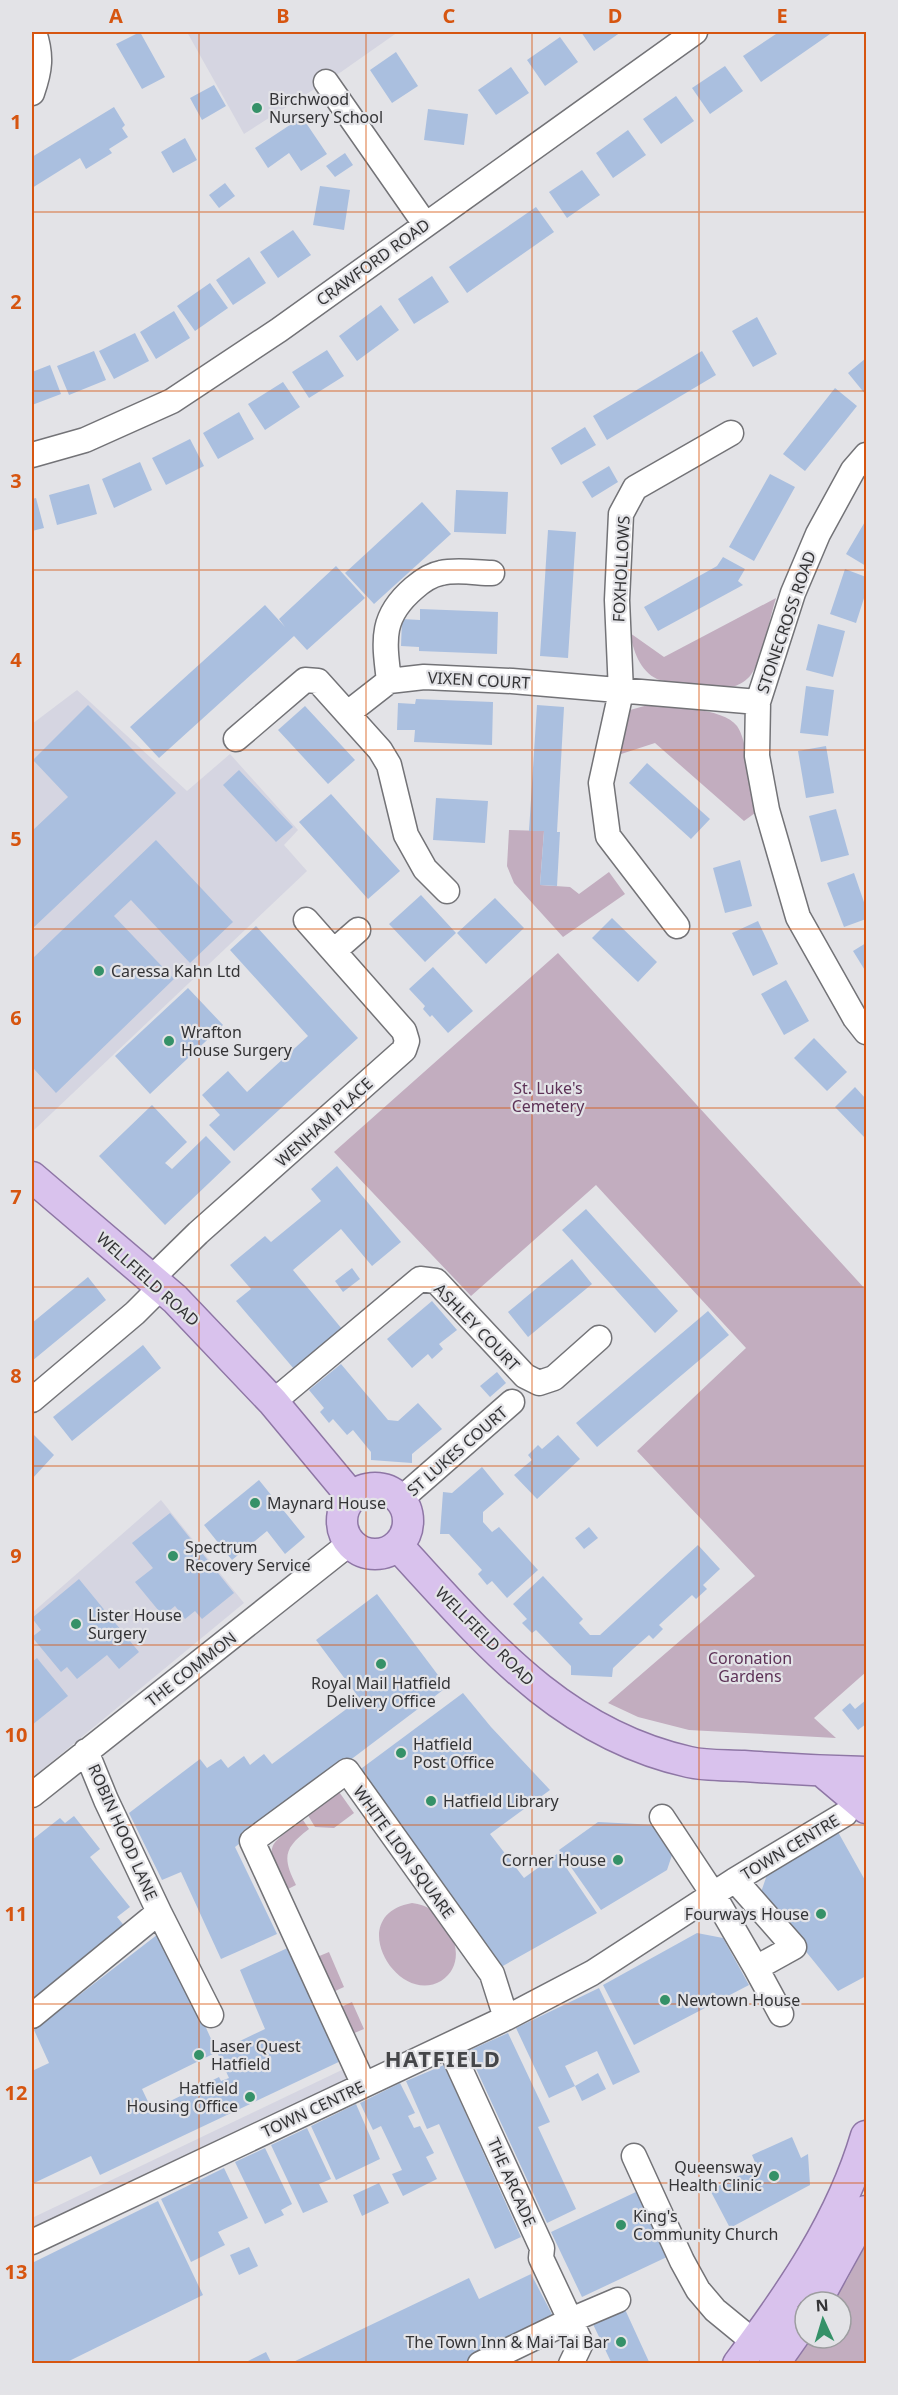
<svg xmlns="http://www.w3.org/2000/svg" width="898" height="2395" font-family="'Noto Sans',sans-serif">
  <style>
    .built { fill: #d5d5e1 }
    .green { fill: #c2adbf }
    .building { fill: #aabfdf }
    .lines { fill: none; stroke-linecap: round; stroke-linejoin: round }
    .minor-casing { stroke: #737377; stroke-width: 27 }
    .major-casing { stroke: #8e76a5; stroke-width: 33 }
    .minor { stroke: #fff; stroke-width: 24 }
    .major { stroke: #d9c2ed; stroke-width: 30 }
    .grid { fill: none; stroke: #d65510; stroke-width: 1.5; stroke-opacity: 0.55 }
    .poi-dot { fill: #359168; stroke: #e3e3e7; stroke-width: 2 }
    .labels { text-anchor: middle; stroke-width: 4.5; stroke-linejoin: round; paint-order: stroke }
    .poi-label { font-size: 16px; fill: #343436; stroke: #e3e3e7; text-anchor: start }
    .street-label { font-size: 16px; fill: #343436; stroke: #e3e3e7 }
    .park-label { font-size: 16px; fill: #5d3257; stroke: #e3e3e7 }
    .district-label { font-size: 22px; font-weight: bold; letter-spacing: 1.5px; fill: #454649; stroke: #e3e3e7 }
    .neatline { fill: none; stroke: #d65510; stroke-width: 2 }
    .grid-label { font-size: 20px; text-anchor: middle; font-weight: bold; fill: #d65510 }
  </style>
  <rect width="100%" height="100%" fill="#e3e3e7"/>
  <path class="built" d="M187 32H398L341 72 244 134Z
    M77 690 187 791 230 754 298 830 284 845 307 871 33 1131 32 724Z
    M161 1500 244 1603 32 1778V1613Z
    M348 2067 361 2095 32 2252V2218Z"/>
  <path class="green" d="M776 598C770 617 761 663 750 676 747 680 739 685 735 686 725 688 666 683 657 679 640 671 633 650 630 633L664 657Z
    M648 705C670 708 723 707 737 726 748 741 752 794 755 813L744 821 655 743 618 755 624 723 630 710Z
    M509 830 544 831 540 885 570 887 579 894 609 872 625 894 563 937 514 883 507 866Z
    M558 953 866 1290V1672L814 1718 836 1738 689 1730 638 1717 608 1703 755 1576 637 1451 746 1348 596 1185 471 1296 334 1152Z
    M337 1789 354 1813 334 1828 315 1827 306 1812Z
    M303 1820 309 1829C284 1848 282 1857 296 1885L286 1890C267 1845 262 1849 303 1820Z
    M412 1903C420 1904 426 1906 433 1911 454 1926 468 1964 441 1981 397 2007 343 1915 412 1903Z
    M329 1952 344 1987 333 1992 317 1957Z
    M352 2002 364 2029 352 2034 341 2007Z
    M866 2244V2363L786 2364 805 2338H841V2302H831L847 2280Z"/>
  <path class="building" d="M140 32 165 77 142 89 116 44Z
    M581 32H621L594 51Z
    M779 32H833L761 82 743 56Z
    M560 37 578 62 545 86 527 60Z
    M396 52 418 86 392 103 370 70Z
    M725 66 743 91 710 114 692 88Z
    M511 67 529 93 496 115 478 90Z
    M214 85 226 106 202 120 190 98Z
    M676 96 694 121 661 144 643 119Z
    M114 107 125 125 122 128 128 137 109 149 112 153 86 169 80 158 32 188V157Z
    M428 109 468 114 464 145 424 140Z
    M302 117 327 154 301 171 289 153 268 168 255 148Z
    M628 130 646 155 613 178 596 153Z
    M185 138 197 160 173 173 161 152Z
    M345 153 353 165 335 177 326 166Z
    M582 170 600 195 567 218 549 192Z
    M225 183 235 196 219 208 209 195Z
    M320 186 350 190 344 230 313 225Z
    M536 207 554 232 467 293 449 267Z
    M293 230 311 255 278 278 260 252Z
    M249 257 266 283 233 305 216 280Z
    M432 276 449 302 414 324 398 299Z
    M210 283 228 308 195 331 177 306Z
    M381 305 399 330 357 361 339 336Z
    M174 311 190 338 156 359 140 332Z
    M757 317 777 354 753 367 732 331Z
    M135 333 149 361 114 379 99 351Z
    M327 350 344 376 309 398 292 372Z
    M94 351 106 380 69 395 57 366Z
    M702 351 716 375 607 440 593 416Z
    M866 358V395L848 373Z
    M50 365 61 394 32 405V372Z
    M283 382 300 407 265 430 248 404Z
    M835 388 857 406 805 471 783 454Z
    M239 412 254 439 218 459 203 433Z
    M585 427 596 445 561 465 551 448Z
    M190 439 204 466 166 485 152 458Z
    M140 462 152 490 114 508 102 479Z
    M609 466 618 482 592 498 582 482Z
    M770 474 795 487 754 561 729 547Z
    M89 484 97 514 57 525 49 495Z
    M456 490 508 492 506 534 454 532Z
    M36 498 44 528 32 531V499Z
    M422 502 451 534 374 604 345 573Z
    M866 520V566L846 554Z
    M548 530 576 532 568 658 540 656Z
    M723 557 745 569 738 581 743 585 658 631 644 607 717 566Z
    M336 566 365 598 307 650 294 636 159 758 130 727 265 605 285 627 279 619Z
    M845 569 866 577V592L856 623 830 614Z
    M420 609 498 612 497 654 419 651V647L401 646 402 619 420 620Z
    M818 624 845 631 833 677 806 670Z
    M806 686 834 690 828 736 800 733Z
    M416 699 493 702 492 745 414 742 415 730H397L398 703 415 704Z
    M88 705 176 793 32 929V831L68 797 33 760Z
    M537 705 564 707 557 832H560L557 886 540 885 544 831H529Z
    M305 706 355 760 328 784 278 730Z
    M826 746 834 793 806 798 798 751Z
    M647 763 710 819 691 839 629 783Z
    M239 770 293 827 276 842 223 785Z
    M331 794 400 871 368 899 299 822Z
    M436 798 488 801 485 843 433 840Z
    M836 809 849 855 821 862 809 816Z
    M156 840 233 922 190 963 131 900 114 916 174 979 56 1093 34 1069 32 1072V959Z
    M740 860 752 906 725 913 713 868Z
    M854 873 866 908V919L844 927 827 883Z
    M421 895 456 933 425 962 389 924Z
    M495 898 524 928 486 964 457 933Z
    M612 918 657 962 638 982 592 938Z
    M758 921 778 964 753 976 732 933Z
    M256 926 358 1038 234 1151 209 1125 220 1115 202 1095 228 1071 247 1092 308 1036 230 950Z
    M866 943V972L853 951Z
    M433 967 473 1011 448 1033 432 1015 430 1017 423 1009 425 1006 409 989Z
    M786 980 809 1021 784 1035 761 994Z
    M188 988 223 1025 150 1094 115 1056Z
    M814 1038 847 1072 827 1091 794 1058Z
    M855 1087 866 1099V1139L835 1107Z
    M152 1105 187 1142 165 1163 172 1169 206 1136 231 1162 165 1225 99 1156Z
    M337 1166 401 1242 372 1266 341 1229 293 1270 342 1329 294 1369 236 1301 251 1289 230 1265 265 1236 271 1242 321 1201 311 1189Z
    M586 1209 678 1311 655 1333 562 1230Z
    M572 1259 592 1284 528 1337 508 1312Z
    M352 1268 360 1279 343 1292 335 1281Z
    M88 1277 106 1300 32 1361V1323Z
    M432 1301 457 1330 439 1344 443 1349 432 1359 428 1354 412 1368 387 1339Z
    M708 1311 729 1335 597 1447 576 1423Z
    M143 1345 161 1368 72 1441 53 1417Z
    M341 1364 388 1420 398 1421 418 1403 442 1429 412 1454V1463L371 1460V1452L353 1430 347 1435 333 1419 329 1423 320 1412 324 1408 309 1390Z
    M497 1372 506 1383 490 1397 480 1386Z
    M33 1434 54 1455 32 1479V1436Z
    M558 1435 580 1459 537 1499 514 1475 532 1460 528 1455 538 1445 542 1449Z
    M482 1467 504 1494 483 1512V1522L492 1532 499 1527 538 1570 507 1598 492 1581 487 1585 478 1574 482 1570 449 1534H440L443 1492 452 1493Z
    M259 1480 305 1537 285 1554 267 1531 232 1560 204 1525Z
    M170 1513 234 1593 202 1619 195 1611 185 1619 175 1606 163 1616 135 1582 153 1568 132 1543Z
    M589 1527 598 1538 584 1549 575 1538Z
    M698 1545 720 1569 703 1585 707 1589 696 1599 692 1595 659 1625 663 1629 653 1639 649 1635 633 1649 613 1668 612 1677 571 1675V1666L536 1630 532 1633 522 1623 527 1619 513 1604 543 1576 583 1619 579 1623 590 1635H600Z
    M79 1579 139 1652 119 1669 107 1655 77 1679 67 1667 61 1672 32 1637 41 1630 32 1618Z
    M377 1594 447 1687 235 1847 277 1934 221 1959 181 1872 162 1880 129 1813 200 1759 207 1768 221 1759 228 1768 244 1756 250 1765 264 1754 272 1764 360 1699 316 1640Z
    M37 1658 68 1696 32 1725V1662Z
    M463 1693 491 1727 550 1790 490 1834 524 1878 557 1854 597 1913 494 1971 354 1774Z
    M866 1700V1724L858 1730 842 1710 850 1703 855 1709Z
    M74 1816 100 1849 90 1857 130 1907 117 1917 127 1929 32 2004V1840L60 1818 65 1823Z
    M598 1822 657 1825 674 1849 667 1870 601 1910 559 1850Z
    M838 1832 866 1882V1976L838 1991 760 1895 770 1866Z
    M162 1931 217 2052 142 2089 152 2110 219 2077 221 2081 229 2078 217 2052 265 2029 240 1970 294 1945 345 2059 100 2175 91 2156 32 2184V2071L49 2063 34 2030Z
    M697 1933 723 1938 749 1985 634 2045 603 1985Z
    M599 1988 640 2072 613 2085 597 2051 565 2066 575 2086 598 2073 606 2089 582 2101 575 2086 549 2098 516 2028Z
    M508 2033 550 2122 538 2127 576 2209 547 2223 468 2051Z
    M444 2065 521 2237 495 2249 439 2124 427 2129 406 2081Z
    M400 2083 415 2113 408 2116 414 2128 420 2126 434 2153 426 2157 437 2179 403 2196 392 2174 402 2170 381 2126 373 2130 360 2103Z
    M356 2104 380 2159 336 2180 311 2126Z
    M307 2128 331 2179 319 2184 328 2202 303 2213 271 2145Z
    M792 2137 801 2158 808 2154 810 2185 730 2228 710 2190 757 2167 752 2155Z
    M265 2148 292 2204 281 2210 284 2215 265 2224 235 2162Z
    M224 2168 248 2218 218 2232 225 2245 191 2262 161 2199Z
    M379 2183 389 2203 362 2216 353 2195Z
    M638 2191 669 2256 582 2297 551 2232Z
    M158 2201 203 2295 63 2364H32V2263Z
    M249 2247 258 2266 239 2275 230 2255Z
    M531 2274 555 2320 466 2364H289L469 2278 479 2299Z
    M623 2305 650 2364H612L591 2320Z
    M266 2352 272 2364H242Z"/>
  <g class="lines">
    <defs>
      <path id="minor" d="M326 82 425 224
        M32 93C40 70 42 56 34 32
        M32 455 85 440 172 401 279 330 695 32
        M866 455 853 470 818 534 793 593 758 702 757 756 767 810 798 917 855 1018 866 1032
        M389 681C384 640 380 617 414 588 422 581 430 575 441 573 457 569 477 573 492 573
        M348 713 389 681 424 677 512 681 758 702
        M236 739 305 680 318 681 380 750 389 765 406 835 425 869 447 891
        M677 926 608 836 601 783 621 692 617 600 621 514 635 488 731 433
        M334 951 358 930
        M150 1280 198 1233 404 1050 407 1041 404 1031 306 920
        M32 1400 135 1313 160 1288
        M273 1402 420 1279 436 1281 525 1376 539 1383 554 1378 599 1338
        M401 1499 512 1402
        M32 1795 350 1543
        M662 1817 713 1894 756 1968 794 1947 735 1880 845 1814
        M159 1912 211 2015
        M756 1968 781 2014
        M32 2016 159 1912 106 1800 86 1751
        M449 2045 542 2248 541 2258 581 2343 571 2364
        M364 2085 252 1841 347 1771 492 1974 506 2018
        M634 2156 682 2261 698 2290 715 2310 754 2342
        M32 2242 506 2018 592 1973 735 1880
        M480 2364 571 2320 618 2300"/>
      <path id="major" d="M32 1177 175 1299 273 1402 352 1497
        M342 1521a33 33 0 1 1 66 0a33 33 0 1 1-66 0Z
        M398 1546C484 1639 559 1733 689 1762 706 1766 726 1765 744 1766 785 1769 825 1771 866 1772
        M822 1771 866 1808
        M816 2302 866 2211
        M738 2364C791 2293 841 2221 866 2136
        M774 2364 805 2320"/>
    </defs>
    <use href="#minor" class="minor-casing"/>
    <use href="#major" class="major-casing"/>
    <use href="#minor" class="minor"/>
    <use href="#major" class="major"/>
  </g>
  <path class="grid" d="M199 32V2364M366 32V2364M532 32V2364M699 32V2364M32 212H866M32 391H866M32 570H866M32 750H866M32 929H866M32 1108H866M32 1287H866M32 1466H866M32 1645H866M32 1825H866M32 2004H866M32 2183H866"/>
  <g class="poi-dot">
    <circle cx="257" cy="108" r="6"/>
    <circle cx="99" cy="971" r="6"/>
    <circle cx="169" cy="1041" r="6"/>
    <circle cx="255" cy="1503" r="6"/>
    <circle cx="173" cy="1556" r="6"/>
    <circle cx="76" cy="1624" r="6"/>
    <circle cx="381" cy="1664" r="6"/>
    <circle cx="401" cy="1753" r="6"/>
    <circle cx="431" cy="1801" r="6"/>
    <circle cx="618" cy="1860" r="6"/>
    <circle cx="821" cy="1914" r="6"/>
    <circle cx="665" cy="2000" r="6"/>
    <circle cx="199" cy="2055" r="6"/>
    <circle cx="250" cy="2097" r="6"/>
    <circle cx="774" cy="2176" r="6"/>
    <circle cx="621" cy="2225" r="6"/>
    <circle cx="621" cy="2342" r="6"/>
  </g>
  <g class="labels">
    <g class="poi-label">
      <text x="269" y="105">Birchwood<tspan x="269" dy="18">Nursery School</tspan></text>
      <text x="111" y="977">Caressa Kahn Ltd</text>
      <text x="181" y="1038">Wrafton<tspan x="181" dy="18">House Surgery</tspan></text>
      <text x="267" y="1509">Maynard House</text>
      <text x="185" y="1553">Spectrum<tspan x="185" dy="18">Recovery Service</tspan></text>
      <text x="88" y="1621">Lister House<tspan x="88" dy="18">Surgery</tspan></text>
      <text x="381" y="1689" text-anchor="middle">Royal Mail Hatfield<tspan x="381" dy="18">Delivery Office</tspan></text>
      <text x="413" y="1750">Hatfield<tspan x="413" dy="18">Post Office</tspan></text>
      <text x="443" y="1807">Hatfield Library</text>
      <text x="606" y="1866" text-anchor="end">Corner House</text>
      <text x="809" y="1920" text-anchor="end">Fourways House</text>
      <text x="677" y="2006">Newtown House</text>
      <text x="211" y="2052">Laser Quest<tspan x="211" dy="18">Hatfield</tspan></text>
      <text x="238" y="2094" text-anchor="end">Hatfield<tspan x="238" dy="18">Housing Office</tspan></text>
      <text x="762" y="2173" text-anchor="end">Queensway<tspan x="762" dy="18">Health Clinic</tspan></text>
      <text x="633" y="2222">King's<tspan x="633" dy="18">Community Church</tspan></text>
      <text x="609" y="2348" text-anchor="end">The Town Inn &amp; Mai Tai Bar</text>
    </g>
    <g class="street-label">
      <text transform="translate(373 262) rotate(-36)" y="6">CRAWFORD ROAD</text>
      <text transform="translate(621 569) rotate(-87)" y="6">FOXHOLLOWS</text>
      <text transform="translate(786 622) rotate(-71)" y="6">STONECROSS ROAD</text>
      <text transform="translate(479 680) rotate(3)" y="6">VIXEN COURT</text>
      <text transform="translate(324 1122) rotate(-42)" y="6">WENHAM PLACE</text>
      <text transform="translate(148 1279) rotate(42)" y="6">WELLFIELD ROAD</text>
      <text transform="translate(477 1327) rotate(46)" y="6">ASHLEY COURT</text>
      <text transform="translate(457 1451) rotate(-41)" y="6">ST LUKES COURT</text>
      <text transform="translate(485 1636) rotate(45)" y="6">WELLFIELD ROAD</text>
      <text transform="translate(191 1669) rotate(-38)" y="6">THE COMMON</text>
      <text transform="translate(123 1832) rotate(66)" y="6">ROBIN HOOD LANE</text>
      <text transform="translate(790 1847) rotate(-31)" y="6">TOWN CENTRE</text>
      <text transform="translate(404 1852) rotate(54)" y="6">WHITE LION SQUARE</text>
      <text transform="translate(313 2109) rotate(-25)" y="6">TOWN CENTRE</text>
      <text transform="translate(512 2182) rotate(66)" y="6">THE ARCADE</text>
    </g>
    <g class="park-label">
      <text x="548" y="1094">St. Luke's<tspan x="548" dy="18">Cemetery</tspan></text>
      <text x="750" y="1664">Coronation<tspan x="750" dy="18">Gardens</tspan></text>
    </g>
    <g class="district-label">
      <text x="443" y="2067">HATFIELD</text>
    </g>
  </g>
  <rect width="898" height="2395" fill="none" stroke="#e3e3e7" stroke-width="66"/>
  <g transform="translate(823 2320) rotate(356)"><circle r="28" fill="#e3e3e7" stroke="#9d9da0" stroke-width="1.5"/>
  <path d="M0-4.5L10 22L0 15L-10 22Z" fill="#359168"/>
  <text y="-9" font-size="16" font-weight="bold" text-anchor="middle" fill="#343436">N</text>
  </g>
  <rect x="33" y="33" width="832" height="2329" class="neatline"/>
  <g class="grid-label">
    <text x="116" y="23">A</text>
    <text x="283" y="23">B</text>
    <text x="449" y="23">C</text>
    <text x="615" y="23">D</text>
    <text x="782" y="23">E</text>
    <text x="16" y="129">1</text>
    <text x="16" y="309">2</text>
    <text x="16" y="488">3</text>
    <text x="16" y="667">4</text>
    <text x="16" y="846">5</text>
    <text x="16" y="1025">6</text>
    <text x="16" y="1204">7</text>
    <text x="16" y="1383">8</text>
    <text x="16" y="1563">9</text>
    <text x="16" y="1742">10</text>
    <text x="16" y="1921">11</text>
    <text x="16" y="2100">12</text>
    <text x="16" y="2279">13</text>
  </g>
</svg>
